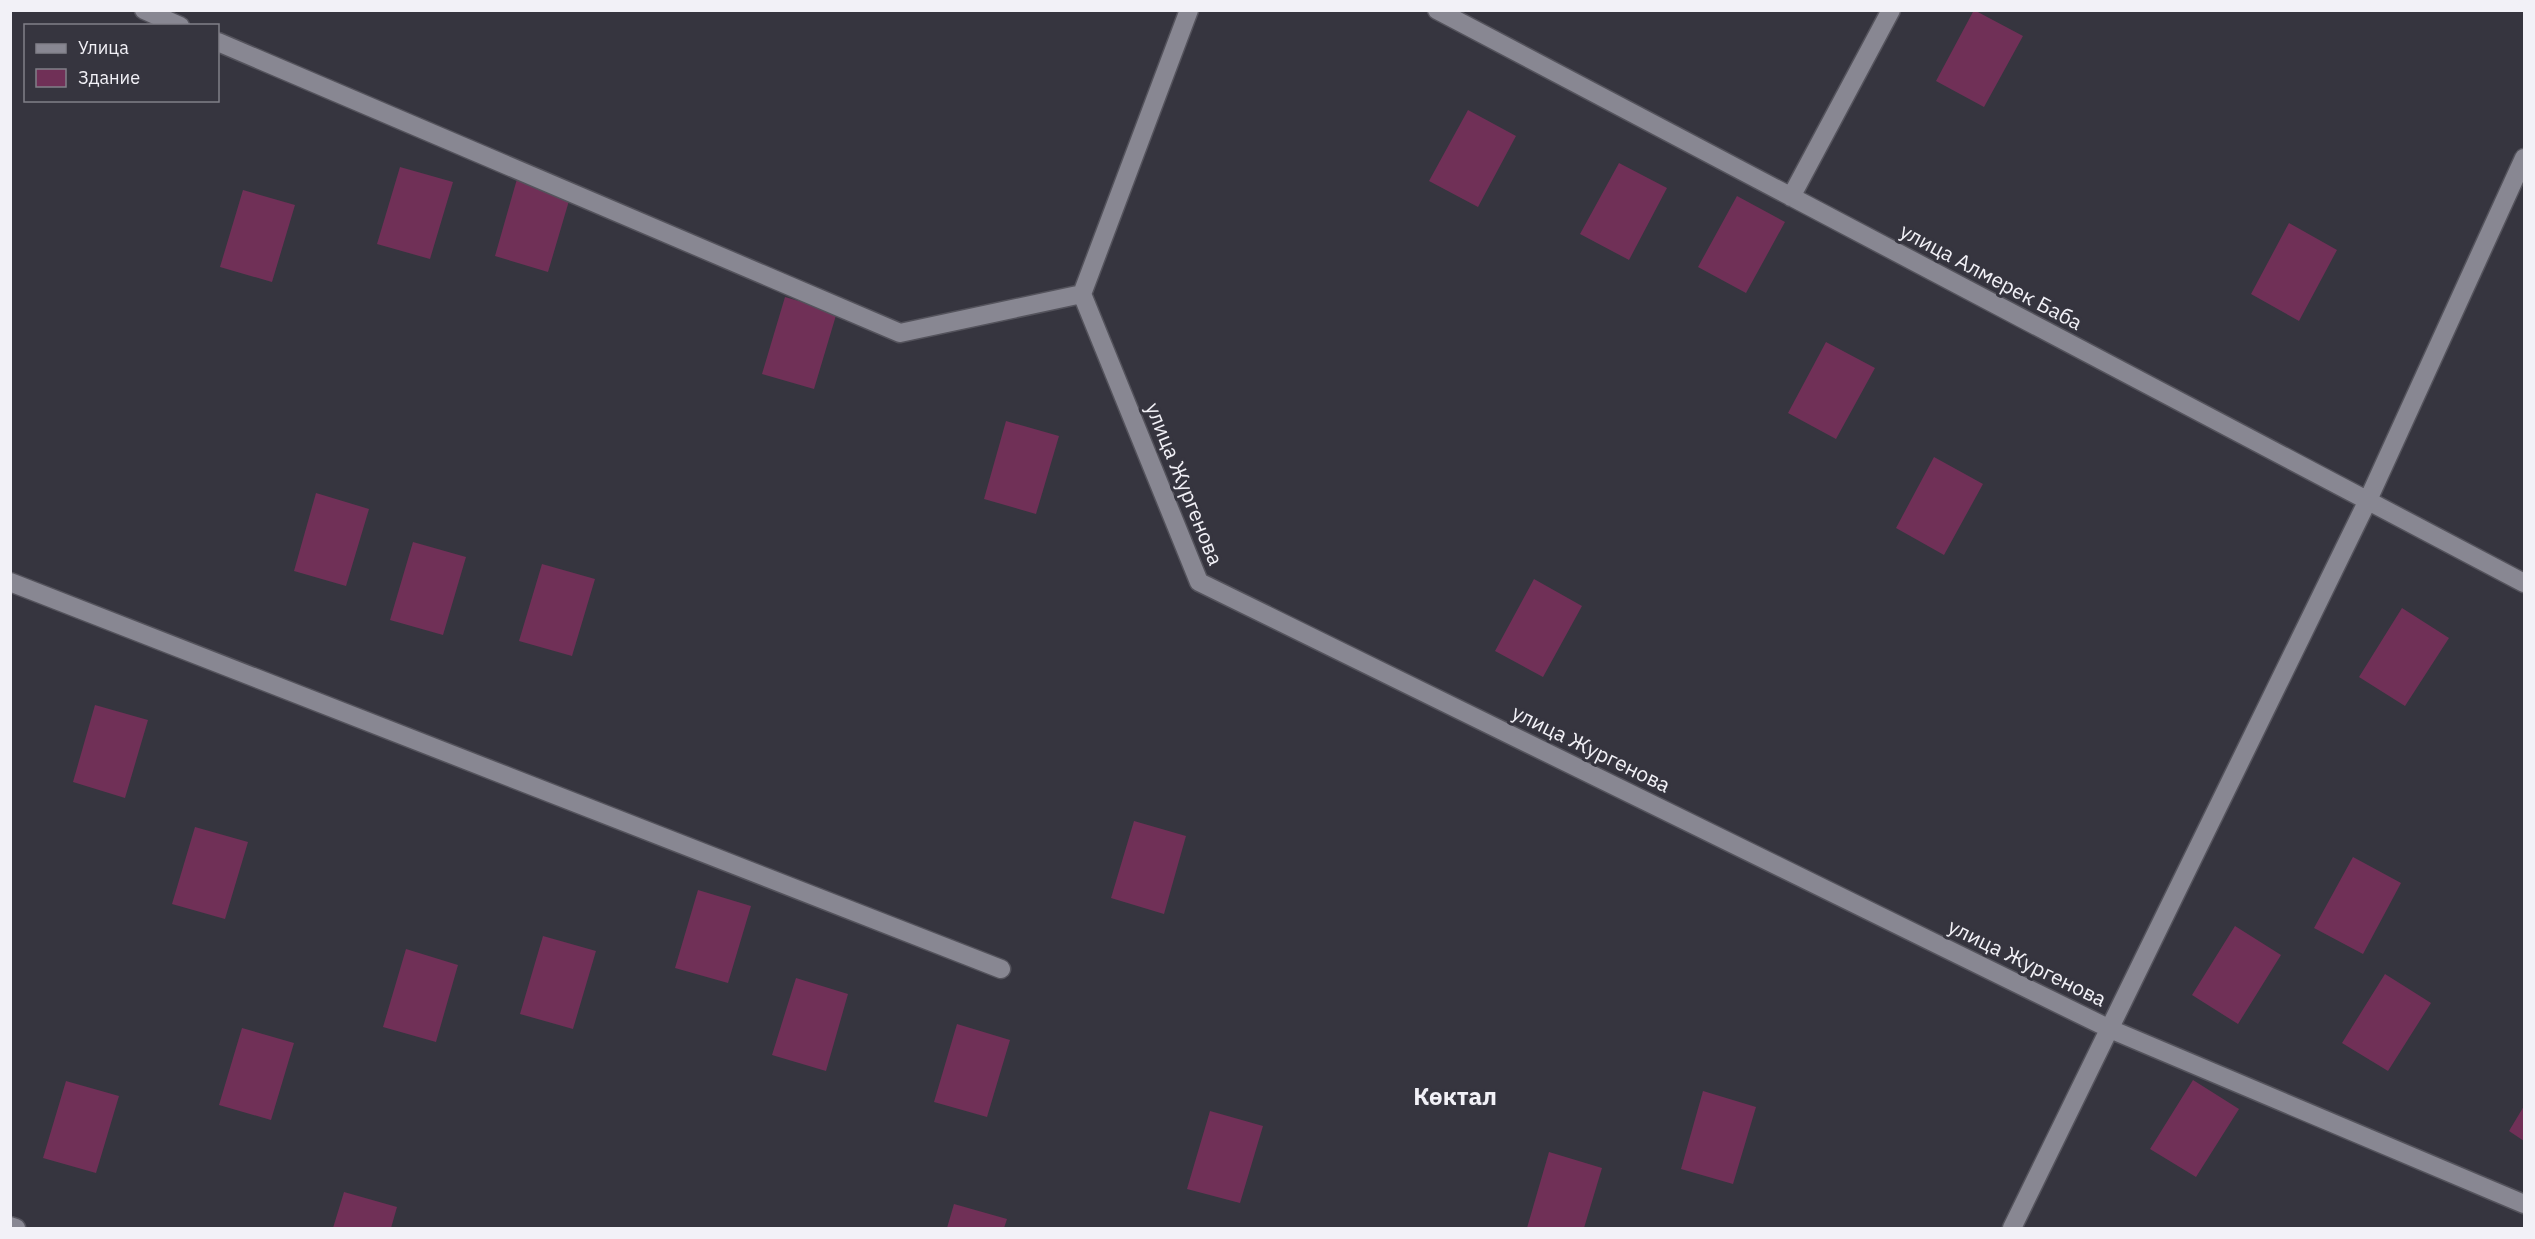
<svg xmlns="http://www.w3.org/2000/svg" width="2535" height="1239" font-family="'IBM Plex Sans',sans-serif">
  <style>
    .building { fill: #703057 }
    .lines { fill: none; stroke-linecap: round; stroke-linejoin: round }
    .minor-casing { stroke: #54535c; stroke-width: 21 }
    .minor { stroke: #888792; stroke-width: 18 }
    .labels { text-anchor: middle; stroke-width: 6; stroke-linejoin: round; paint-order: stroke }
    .street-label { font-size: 21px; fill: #f2f1f7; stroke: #36353f }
    .quarter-label { font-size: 24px; font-weight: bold; fill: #f2f1f7; stroke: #36353f }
  </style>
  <rect width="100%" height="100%" fill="#36353f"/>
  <path class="building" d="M1974 10 2023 36 1984 107 1936 81Z
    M1468 110 1516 136 1478 207 1429 181Z
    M1619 163 1667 188 1629 260 1580 234Z
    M400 167 453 182 430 259 377 244Z
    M517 179 571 194 548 272 495 256Z
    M243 190 295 205 272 282 220 267Z
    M1737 196 1785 222 1746 293 1698 267Z
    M2289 223 2337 250 2299 321 2251 294Z
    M785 297 837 312 814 389 762 374Z
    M1826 342 1875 368 1836 439 1788 413Z
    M1006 421 1059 436 1036 514 984 499Z
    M1934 457 1983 484 1944 555 1896 528Z
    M316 493 369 509 346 586 294 571Z
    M413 542 466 557 443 635 390 620Z
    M542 564 595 579 572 656 519 641Z
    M1534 579 1582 606 1543 677 1495 651Z
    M2402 608 2449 638 2405 706 2359 677Z
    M95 705 148 720 125 798 73 782Z
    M1134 821 1186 836 1164 914 1111 898Z
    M195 827 248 842 225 919 172 904Z
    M2353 857 2401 883 2363 954 2314 928Z
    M698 890 751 906 728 983 675 968Z
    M2235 926 2281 955 2238 1024 2192 995Z
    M543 936 596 951 573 1029 520 1014Z
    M406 949 458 965 436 1042 383 1027Z
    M2385 974 2431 1003 2388 1071 2342 1043Z
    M796 978 848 994 826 1071 772 1055Z
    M957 1024 1010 1040 987 1117 934 1102Z
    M242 1028 294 1043 271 1120 219 1105Z
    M2193 1080 2239 1109 2196 1177 2150 1149Z
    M66 1081 119 1096 96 1173 43 1158Z
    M1703 1091 1756 1107 1733 1184 1681 1169Z
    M2524 1106V1141L2509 1131Z
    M1210 1111 1263 1126 1240 1203 1187 1189Z
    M1549 1152 1602 1168 1584 1228H1527Z
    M344 1192 397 1207 391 1228H333Z
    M954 1204 1007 1219 1004 1228H947Z"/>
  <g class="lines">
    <defs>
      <path id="minor" d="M144 10 180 26
        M1189 10 1082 294 1199 582 2110 1029 2524 1204
        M1437 10 2524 583
        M218 42 900 333 1082 294
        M1791 197 1891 10
        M10 582 1001 969
        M10 1226 16 1228
        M2012 1228 2368 500 2524 158"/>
    </defs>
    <use href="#minor" class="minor-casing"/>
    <use href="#minor" class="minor"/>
  </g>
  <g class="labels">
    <g class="street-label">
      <text transform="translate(1991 277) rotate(28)" y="7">улица Алмерек Баба</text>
      <text transform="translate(1184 484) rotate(68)" y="7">улица Жургенова</text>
      <text transform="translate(1591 749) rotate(26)" y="7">улица Жургенова</text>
      <text transform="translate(2027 963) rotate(26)" y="7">улица Жургенова</text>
    </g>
    <g class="quarter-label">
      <text x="1455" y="1105">Көктал</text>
    </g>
  </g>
  <rect width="2535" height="1239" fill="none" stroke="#f2f1f7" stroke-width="24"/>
  <rect x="24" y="24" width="195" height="78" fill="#36353f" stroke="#818089" stroke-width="1.5"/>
  <rect x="36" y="44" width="30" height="9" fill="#888792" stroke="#818089" stroke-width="1.5"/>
  <text x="78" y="54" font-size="18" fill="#f2f1f7">Улица</text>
  <rect x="36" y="69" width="30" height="18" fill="#703057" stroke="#818089" stroke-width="1.5"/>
  <text x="78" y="84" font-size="18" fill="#f2f1f7">Здание</text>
</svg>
